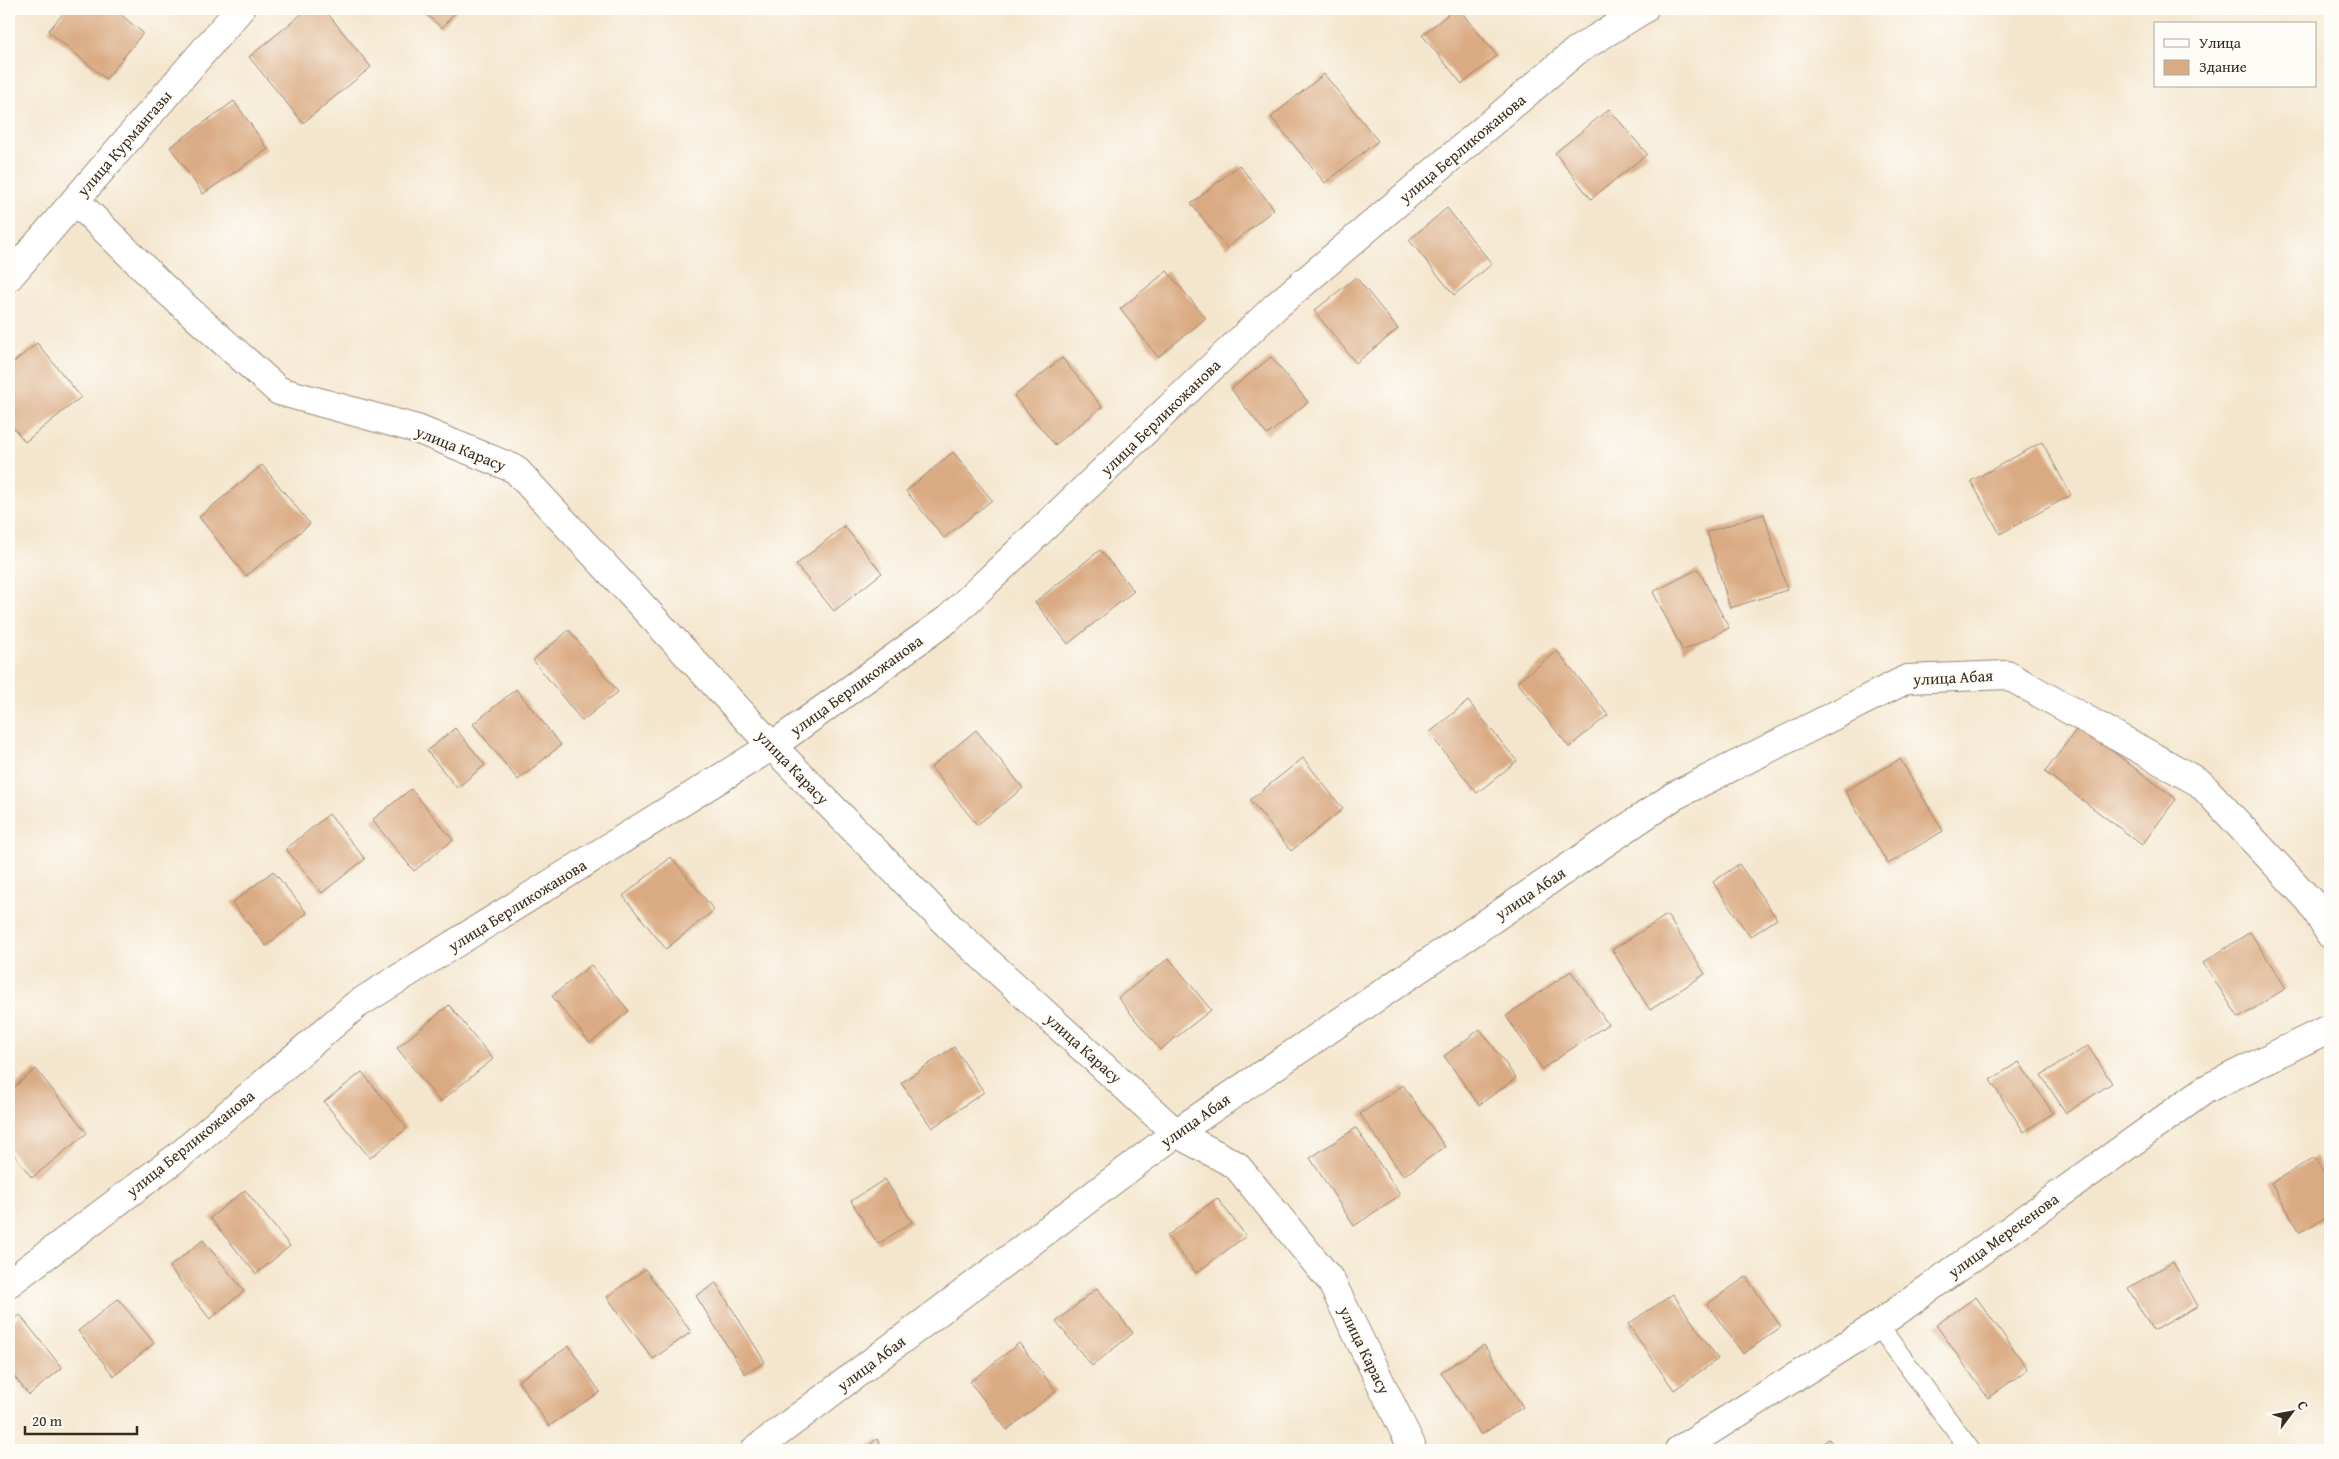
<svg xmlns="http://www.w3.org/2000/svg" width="2339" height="1459" font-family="'Gentium Book Plus',serif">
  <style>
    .building { fill: #daab83 }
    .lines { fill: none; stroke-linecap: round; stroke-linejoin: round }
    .lane-casing { stroke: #988876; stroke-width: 21 }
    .street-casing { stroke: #988876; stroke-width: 30 }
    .lane { stroke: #fff; stroke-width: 19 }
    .street { stroke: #fff; stroke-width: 28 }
    .labels { text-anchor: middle; stroke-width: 4.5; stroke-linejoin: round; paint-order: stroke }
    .street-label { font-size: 16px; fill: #3b2a1e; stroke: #fdfcf7 }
  </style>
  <rect width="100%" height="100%" fill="#fdfcf7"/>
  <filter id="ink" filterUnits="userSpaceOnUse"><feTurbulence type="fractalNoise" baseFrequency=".02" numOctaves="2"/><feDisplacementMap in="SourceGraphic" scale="10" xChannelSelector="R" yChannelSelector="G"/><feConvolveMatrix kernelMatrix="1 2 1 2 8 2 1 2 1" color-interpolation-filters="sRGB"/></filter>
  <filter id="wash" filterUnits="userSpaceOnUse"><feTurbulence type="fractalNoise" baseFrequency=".0096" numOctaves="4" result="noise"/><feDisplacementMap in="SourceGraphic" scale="20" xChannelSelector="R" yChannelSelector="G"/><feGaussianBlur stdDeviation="1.12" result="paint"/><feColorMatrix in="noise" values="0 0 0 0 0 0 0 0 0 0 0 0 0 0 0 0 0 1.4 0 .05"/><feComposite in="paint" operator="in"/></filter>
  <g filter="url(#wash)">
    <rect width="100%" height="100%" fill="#f4e6cd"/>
    <g id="blocks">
      <path class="building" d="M67 9H114L143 33 106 79 48 31Z
        M308 9H324L371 67 303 123 249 57Z
        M420 9H458L442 28Z
        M1455 9H1459L1497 56 1462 84 1422 35Z
        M1324 74 1378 141 1325 183 1271 117Z
        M234 101 268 149 203 194 170 147Z
        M1609 109 1647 154 1591 199 1555 153Z
        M1239 165 1274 209 1227 248 1191 204Z
        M1447 208 1492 264 1454 295 1409 240Z
        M1167 271 1206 318 1158 357 1120 309Z
        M1356 277 1398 329 1356 363 1314 311Z
        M37 343 81 397 25 442 9 422V366Z
        M1271 357 1308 402 1267 435 1231 389Z
        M1062 358 1102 407 1055 445 1014 396Z
        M2042 442 2071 495 2000 534 1971 481Z
        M953 452 992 500 944 538 906 491Z
        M262 465 310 524 246 576 199 517Z
        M1764 514 1787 590 1730 608 1707 532Z
        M844 526 882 573 834 611 796 565Z
        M1100 550 1134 591 1068 644 1035 602Z
        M1698 569 1729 628 1683 651 1653 592Z
        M569 630 618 692 582 721 533 660Z
        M1557 651 1608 715 1569 747 1517 682Z
        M516 689 561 745 518 780 473 724Z
        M1468 701 1517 761 1477 793 1429 733Z
        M2079 726 2176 799 2142 845 2045 772Z
        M455 728 485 765 457 788 427 751Z
        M976 730 1023 788 977 825 931 767Z
        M1303 758 1343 809 1291 851 1250 800Z
        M1900 759 1943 831 1888 864 1845 791Z
        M411 789 453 840 414 871 372 820Z
        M329 814 365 859 322 893 286 849Z
        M671 857 714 910 666 949 623 896Z
        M1739 864 1777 919 1750 937 1713 882Z
        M273 871 307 913 266 946 232 903Z
        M1667 915 1705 974 1650 1010 1612 950Z
        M2250 932 2286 988 2239 1018 2203 963Z
        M1169 958 1211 1010 1160 1050 1118 998Z
        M591 965 629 1011 590 1043 552 996Z
        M1571 971 1608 1024 1542 1069 1506 1016Z
        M449 1005 493 1059 440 1102 397 1048Z
        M1480 1029 1516 1078 1479 1105 1444 1056Z
        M2088 1046 2112 1083 2066 1113 2041 1075Z
        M954 1047 984 1092 932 1128 901 1083Z
        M2019 1062 2053 1113 2024 1132 1990 1080Z
        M36 1069 87 1133 32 1178 9 1148V1091Z
        M362 1072 407 1128 370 1158 324 1102Z
        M1403 1085 1445 1147 1403 1176 1360 1114Z
        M1356 1128 1400 1195 1354 1226 1310 1158Z
        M2315 1157 2330 1184V1215L2300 1232 2271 1183Z
        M885 1179 912 1222 878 1244 851 1201Z
        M245 1190 290 1246 256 1274 210 1218Z
        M1217 1198 1246 1236 1196 1273 1167 1236Z
        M203 1240 244 1291 210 1319 169 1267Z
        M2173 1262 2198 1306 2153 1331 2128 1288Z
        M645 1269 691 1332 653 1359 607 1297Z
        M1746 1277 1781 1327 1743 1354 1707 1304Z
        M716 1283 765 1362 745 1374 696 1296Z
        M1097 1288 1133 1333 1092 1366 1056 1322Z
        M1673 1294 1718 1359 1674 1390 1628 1324Z
        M1976 1297 2028 1369 1988 1398 1936 1325Z
        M118 1299 154 1343 114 1376 78 1331Z
        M20 1315 62 1368 29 1395 9 1370V1324Z
        M1019 1343 1056 1391 1007 1430 970 1382Z
        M1484 1345 1523 1407 1481 1435 1441 1372Z
        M569 1346 600 1392 549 1426 518 1381Z
        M877 1439 885 1450H862Z
        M1829 1439 1836 1450H1812Z"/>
    </g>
  </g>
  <g filter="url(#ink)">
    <use href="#blocks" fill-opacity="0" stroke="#988876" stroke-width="1"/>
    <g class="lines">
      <defs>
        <path id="lane" d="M1878 1325 1970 1450"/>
        <path id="street" d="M75 200 164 288 279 391 417 429 515 469 772 746 950 927 1176 1133 1236 1165 1331 1281 1411 1445 1410 1450
          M9 277 240 9
          M9 1283 180 1155 356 1005 772 746 948 619 1275 307 1576 51 1644 9
          M755 1450 1176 1133 1674 796 1907 679 2007 675 2200 783 2311 902 2330 934
          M1679 1450 1878 1325 2206 1089 2330 1028"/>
      </defs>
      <use href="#lane" class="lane-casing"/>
      <use href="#street" class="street-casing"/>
      <use href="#lane" class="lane"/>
      <use href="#street" class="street"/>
    </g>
  </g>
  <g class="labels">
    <g class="street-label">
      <text transform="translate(124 143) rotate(-49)" y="6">улица Курмангазы</text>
      <text transform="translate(1462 148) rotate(-40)" y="6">улица Берликожанова</text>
      <text transform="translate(1160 417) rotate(-44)" y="6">улица Берликожанова</text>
      <text transform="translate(461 448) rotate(22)" y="6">улица Карасу</text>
      <text transform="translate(1953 677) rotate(-3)" y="6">улица Абая</text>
      <text transform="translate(856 685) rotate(-36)" y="6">улица Берликожанова</text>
      <text transform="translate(793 767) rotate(46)" y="6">улица Карасу</text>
      <text transform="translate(1530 893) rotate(-34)" y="6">улица Абая</text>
      <text transform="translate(517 905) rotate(-32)" y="6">улица Берликожанова</text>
      <text transform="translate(1084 1048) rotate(42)" y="6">улица Карасу</text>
      <text transform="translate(1195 1120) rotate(-35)" y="6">улица Абая</text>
      <text transform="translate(190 1143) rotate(-39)" y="6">улица Берликожанова</text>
      <text transform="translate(2003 1235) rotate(-36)" y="6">улица Мерекенова</text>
      <text transform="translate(1365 1350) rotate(64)" y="6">улица Карасу</text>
      <text transform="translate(871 1363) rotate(-37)" y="6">улица Абая</text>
    </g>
  </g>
  <rect width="2339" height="1459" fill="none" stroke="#fdfcf7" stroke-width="30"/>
  <rect x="2154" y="22" width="162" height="65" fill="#fdfcf7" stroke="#afa8a0"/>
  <rect x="2164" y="39" width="25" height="8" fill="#ffffff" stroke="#afa8a0"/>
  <text x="2199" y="48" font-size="15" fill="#3b2a1e">Улица</text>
  <rect x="2164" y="60" width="25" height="15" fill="#daab83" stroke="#afa8a0"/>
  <text x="2199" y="72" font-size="15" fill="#3b2a1e">Здание</text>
  <g transform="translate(2292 1412) rotate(58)" stroke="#fdfcf7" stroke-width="4" paint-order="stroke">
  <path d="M0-4L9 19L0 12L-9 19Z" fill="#3b2a1e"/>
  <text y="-8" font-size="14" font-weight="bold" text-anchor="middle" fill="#3b2a1e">С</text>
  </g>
  <path d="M25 1426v8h112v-8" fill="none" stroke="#3b2a1e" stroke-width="2.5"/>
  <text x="32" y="1426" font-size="15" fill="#3b2a1e" stroke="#fdfcf7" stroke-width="4" paint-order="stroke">20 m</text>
</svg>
